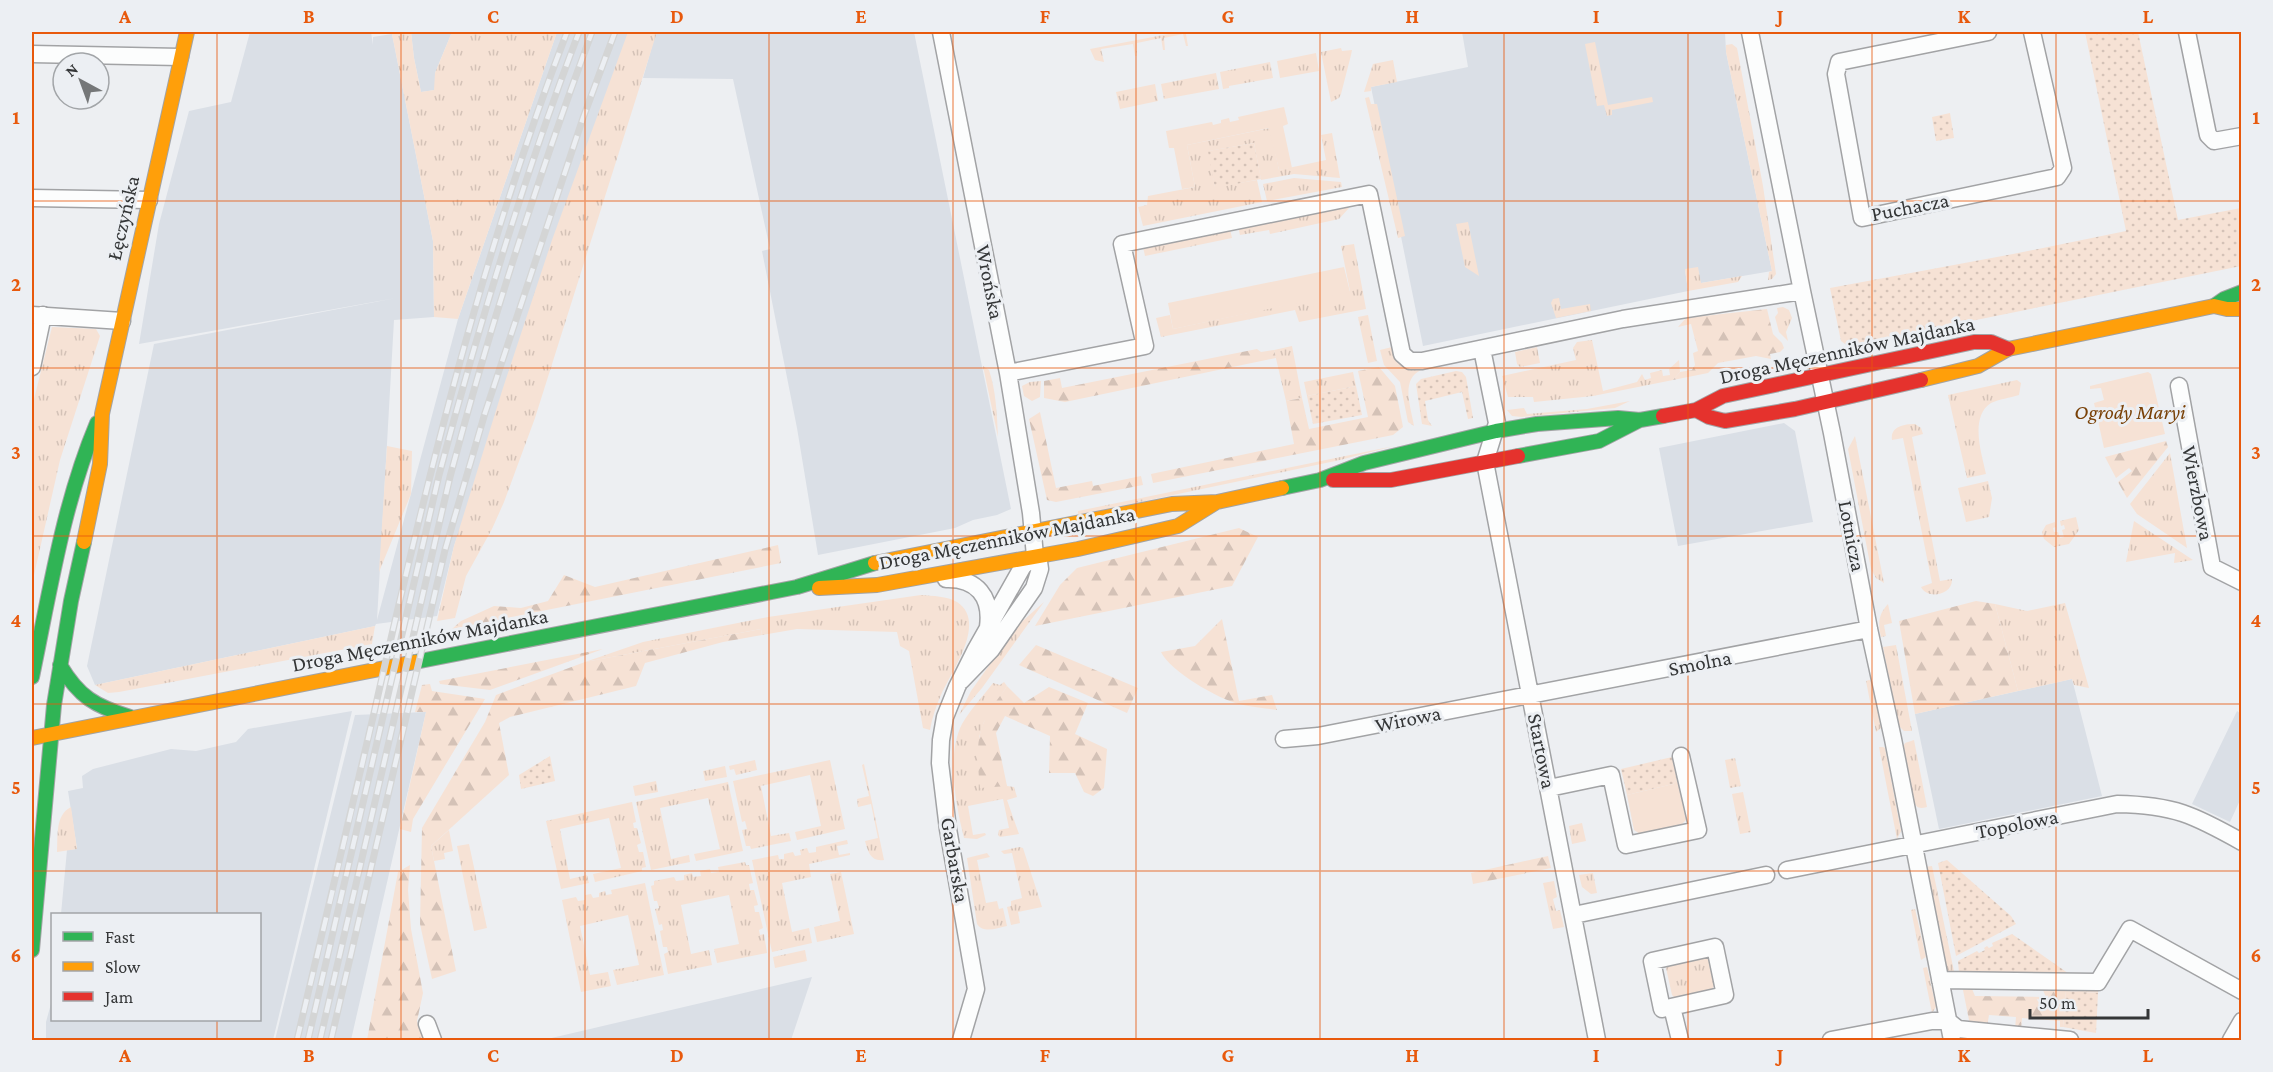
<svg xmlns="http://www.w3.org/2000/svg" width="2273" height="1072" font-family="'Crimson Pro',serif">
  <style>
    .built { fill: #dadfe6 }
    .grass { fill: url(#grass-tufts) }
    .forest { fill: url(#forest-firs) }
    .park { fill: url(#park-dots) }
    .garden { fill: #f6e2d5 }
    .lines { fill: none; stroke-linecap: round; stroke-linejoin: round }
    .street-casing { stroke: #a2a3a5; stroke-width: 19 }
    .fast-casing { stroke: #a2a3a5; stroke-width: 16 }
    .slow-casing { stroke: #a2a3a5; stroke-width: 16 }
    .jam-casing { stroke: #a2a3a5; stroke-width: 16 }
    .street { stroke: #fcfdfd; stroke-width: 16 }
    .fast { stroke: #30b455; stroke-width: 14 }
    .slow { stroke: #ff9f0a; stroke-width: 14 }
    .jam { stroke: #e5322d; stroke-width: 14 }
    .rail-casing { stroke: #d4d5d5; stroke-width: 7 }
    .rail { stroke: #eceff3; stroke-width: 4.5; stroke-dasharray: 14; stroke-linecap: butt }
    .grid { fill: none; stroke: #e8590c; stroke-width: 1.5; stroke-opacity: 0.55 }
    .labels { text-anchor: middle; stroke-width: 6; stroke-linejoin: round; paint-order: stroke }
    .street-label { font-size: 21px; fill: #343637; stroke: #eceff3 }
    .park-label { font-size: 21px; font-style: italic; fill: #794107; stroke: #eceff3 }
    .neatline { fill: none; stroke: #e8590c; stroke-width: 2 }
    .grid-label { font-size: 20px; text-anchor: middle; font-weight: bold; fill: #e8590c }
  </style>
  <defs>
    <pattern id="grass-tufts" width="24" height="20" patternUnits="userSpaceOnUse" patternTransform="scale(1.5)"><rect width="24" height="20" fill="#f6e2d5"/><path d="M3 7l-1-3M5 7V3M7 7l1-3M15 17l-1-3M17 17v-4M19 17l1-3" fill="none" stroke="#d4c2b7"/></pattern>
    <pattern id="forest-firs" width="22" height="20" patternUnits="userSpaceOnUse" patternTransform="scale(1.5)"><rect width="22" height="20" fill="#f6e2d5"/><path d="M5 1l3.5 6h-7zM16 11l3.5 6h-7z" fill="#d4c2b7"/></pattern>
    <pattern id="park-dots" width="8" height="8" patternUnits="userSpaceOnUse" patternTransform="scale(1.5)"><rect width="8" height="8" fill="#f6e2d5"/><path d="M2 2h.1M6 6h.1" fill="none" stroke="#d4c2b7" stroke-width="1.8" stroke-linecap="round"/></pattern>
  </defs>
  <rect width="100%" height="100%" fill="#edeff2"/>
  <path class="built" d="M250 32H371L373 45V37L392 34 433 241 434 317 394 320 377 620 458 319 557 32H630L454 546 437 616 376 624 375 626 95 685 87 666 154 344 396 298 139 344 159 224 189 111 231 102Z
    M411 32H452L435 73V90L421 92 414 58Z
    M656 32H914L1011 509 997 515 973 520 955 528 818 555 797 428 762 251 770 249 733 79 643 78Z
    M1462 32H1725L1726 52 1772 271 1701 283 1685 270 1688 291 1423 346 1371 87 1468 67Z
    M1784 423 1795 431 1813 522 1678 546 1659 448Z
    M2072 679 2102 796 1939 829 1915 714Z
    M352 711 273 1040H46V1022L52 1000V1020H260V914H61L67 850 77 849 68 791 83 788 82 776 93 769 171 749 196 751 236 742 248 729Z
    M2237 711 2241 714V798L2230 822 2192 804Z
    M426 712 351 1040H275L355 715Z
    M812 977 791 1040H543Z"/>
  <path class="grass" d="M402 32H411L414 58 421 92 434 90 435 73 452 32H557L458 319 434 317 433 241 392 34Z
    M628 32H657L535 418 504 502 492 529 466 576 455 618 437 621 454 546 502 391 552 240Z
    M1179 32H1196L1186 34 1188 46H1186L1183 34 1164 38 1165 50H1163L1161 38 1137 43V56H1135L1133 44 1101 49 1104 62 1095 60 1090 49Z
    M1595 42 1608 105 1652 97 1653 102 1612 110V115L1607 116 1604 105 1597 106 1585 44Z
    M1732 44 1737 48 1763 186 1776 274 1772 279 1768 280 1769 272 1772 271 1726 52V45Z
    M1341 48 1342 51 1352 50 1351 55 1341 94 1339 98 1331 102 1321 52Z
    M1316 53 1319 71 1280 78 1277 61Z
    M1393 60 1397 82 1371 87V91L1364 92 1373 64Z
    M1270 62 1273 78 1229 86V88L1223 89 1220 72Z
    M1216 73 1219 89 1164 99 1161 84Z
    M1155 84 1158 101 1120 109 1116 92Z
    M1369 97 1371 104H1377L1405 236 1398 238 1365 98Z
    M1270 128 1279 170 1326 160 1321 135 1332 133 1340 178 1294 174 1261 180 1254 143 1209 151 1215 187 1257 180 1262 202 1143 226 1138 207 1147 205 1148 196 1195 187 1187 145Z
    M1294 178 1341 182 1342 187 1267 201 1263 184Z
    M1348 205 1349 208 1339 219 1270 234 1269 230 1240 235 1238 227Z
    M1468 222 1479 276 1465 267 1456 224Z
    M1230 229 1232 238 1145 256 1143 247Z
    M1354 244 1366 309 1299 322 1295 310 1161 337 1156 318 1170 315 1173 329 1350 291 1341 246Z
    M1698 267 1701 283 1742 276 1738 282 1688 291 1685 269Z
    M1559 298 1561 309 1590 304 1591 311 1556 318 1551 303 1553 299Z
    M1783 307 1789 310 1792 318 1786 332 1788 341 1779 332 1775 317 1778 313 1777 308Z
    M1368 315 1377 361 1368 363 1358 317Z
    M52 327 96 329 100 336 60 460 32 584V407Z
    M1592 340 1603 391 1637 382 1642 374 1645 380 1651 378 1650 373 1662 370 1663 376 1670 375 1669 369 1679 360 1680 372 1673 380 1593 396 1534 402 1533 397H1508L1502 376 1576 360 1573 348 1577 342Z
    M1292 346 1302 398 1286 401 1274 350Z
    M1392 347C1396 362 1405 370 1421 370 1400 380 1411 407 1414 426L1408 422 1400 382 1384 365 1380 350Z
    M1537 347 1540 363 1520 367 1517 364 1515 352Z
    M983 366 989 370C996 391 997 414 998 437Z
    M1353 372 1356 386 1307 396 1304 382Z
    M2017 380 2021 383 2019 395C2010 398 1999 399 1991 403 1969 417 1982 455 1986 474L1967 478 1948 395Z
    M1041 381 1040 397 1032 401 1024 396 1022 386 1030 382Z
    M1630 401 1615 408 1522 417 1512 416 1507 410 1524 408 1527 414 1587 409Z
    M1915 424 1921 428 1923 434 1912 437 1940 581 1952 579C1953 595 1927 600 1921 587L1932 583 1903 438 1892 440C1890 427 1903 424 1915 424Z
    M1855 436 1884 583 1876 578 1871 569 1848 449Z
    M387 446 412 451 411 494 379 572Z
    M1394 446 1340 460 1078 515V511Z
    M2170 453 2187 548 2137 514 2130 504Z
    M1988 481 1992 498 1989 517 1966 522 1958 488Z
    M2076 517 2079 530 2069 544 2054 547 2044 539 2042 532 2046 525 2055 522 2056 527 2053 528 2054 532H2058L2060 538 2064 537 2062 530 2065 529 2064 525 2061 526 2060 521Z
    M2134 521 2193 560 2174 563 2175 553 2126 562Z
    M921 595C933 596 947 596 957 602 988 622 951 672 941 695 936 706 932 718 930 730L923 728 909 651 900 646 897 632 797 629 762 635 761 629 585 662 643 642 768 617Z
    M1044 602 982 688 959 715 971 691 1017 626Z
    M2065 603 2089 688 2074 685 2072 679 2018 691 1995 604 2027 611Z
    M1888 604 1892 623 1884 625 1886 636 1881 637C1878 623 1878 615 1888 604Z
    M375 626 372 644 119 692 108 693 95 685Z
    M1896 645 1912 731H1904L1898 725 1883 647Z
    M1869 680 1872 681 1881 728 1876 732 1866 681Z
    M1004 682 1007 686 984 722 979 737 1007 786 1014 787 1017 797 1007 800 1019 834 1000 837 998 835 999 830 1009 828 1003 799 968 806 973 835 985 833 986 835 977 839 964 838C956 806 946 755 962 724 970 710 983 696 993 683L1000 685Z
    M1914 740 1927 807C1919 809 1916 808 1913 800L1903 747 1905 743Z
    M1883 747 1885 748 1901 831 1897 839 1879 747Z
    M1735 758 1741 786 1730 788 1725 760Z
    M755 760 757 770 736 775 734 769 730 770 729 766Z
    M830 760 845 829 797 840 795 832 821 826 810 775 761 786 771 836 789 833 791 841 751 849 750 846H746L742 830 747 829 745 821 742 822 733 781Z
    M864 764 884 860C871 862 868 852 865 841L878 838 871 804 858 807 857 799 869 796 862 765Z
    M725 766 727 777 705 781 703 771Z
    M656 781 658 792 635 796 633 786Z
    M728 782 743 851 696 861 694 854 720 849 708 798 660 808 671 859 689 855 690 862 651 870 636 802Z
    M1743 792 1751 832 1740 834 1732 794Z
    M632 802 636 822 633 823 634 828H637L641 843 637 845 639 852H643L646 867 642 868V871L595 882 593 874 621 868 609 818 560 829 570 879 587 875 589 883 561 889 546 821Z
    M71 807 77 849 57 852C58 836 55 815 71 807Z
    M1582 823 1586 841 1572 844 1569 826Z
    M449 830 453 851 444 853 445 859 434 861 431 846Z
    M847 840 848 844 837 846 839 855 850 853V855L809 864 811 877 782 883 792 932 809 928 812 943 772 952 752 860 778 855 779 859H784V854L793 852 795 856 801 855 800 850 807 848 809 853 816 852V847Z
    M469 844 487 928 474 931 457 846Z
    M1019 847 1023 848 1042 907 1018 912 1020 923 1011 925 1007 907 1011 906V901L1022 898 1012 853 1004 854 1001 851Z
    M987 853 990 857 977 860 986 903 997 901 999 909 1003 908 1007 926C997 928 984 934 977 924L967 858Z
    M745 862 746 865H749L753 883 749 884 750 890H754L758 905 754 906 755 912H759L763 928 759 930 760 935 764 934 767 953 717 963 714 949 739 944 729 895 681 905 691 954 709 950 712 965 668 974 664 954 668 952 667 947H663L660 931 663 930 662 924 659 925 655 909 659 908 657 901H654L651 886 654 885V881L674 877 676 881 684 880V875L692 873 693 877 701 876 700 871 710 869 711 873 719 872 718 867Z
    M1932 866 1955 976 1949 973 1946 968 1925 867Z
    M841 872 854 934 817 942 814 927 840 921 830 874Z
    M1593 873 1597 893 1591 894 1582 887 1579 875Z
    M1554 881 1557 897 1553 899 1556 911 1560 910 1564 927 1553 929 1543 883Z
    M645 883 664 975 617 985 613 970 639 965 628 915 580 926 590 975 608 972 611 986 581 992 562 900 576 897 578 901 585 900V895L591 894 593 898 599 897V893L605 891 606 895 612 894 611 890Z
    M1915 909 1926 957 1921 960 1911 910Z
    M805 950 807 961 775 968 773 957Z
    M1703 956 1709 960 1714 986 1711 991 1676 999 1672 995 1666 968 1669 963Z
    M1927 967 1936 1007 1932 1013 1923 968Z"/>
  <path class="forest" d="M1767 309 1773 334 1782 343 1784 348 1780 352 1770 354 1771 359 1756 356 1718 363 1708 373 1673 380 1680 372 1692 370 1695 365 1693 353 1698 351 1691 324 1678 327 1686 318Z
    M1257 349 1261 352 1274 350 1276 358 1065 402 1044 398V381L1060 378 1062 388Z
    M1379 367 1395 386 1403 427 1393 435 1153 483 1151 474 1294 444 1286 401 1302 398 1309 429 1368 417 1358 371Z
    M1040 412 1056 488 1092 481 1093 486 1141 476 1143 485 1056 502 1047 500 1029 419Z
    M2166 441 2168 447 2127 498 2118 482 2132 471 2129 468 2116 478 2105 457Z
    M1239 528 1258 537 1232 586 1035 626 1060 585 1077 568Z
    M778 545 781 563 452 629 461 621 494 606 521 608 548 601 564 575 595 587Z
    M1976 601 1995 604 2018 691 1915 714 1899 621Z
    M1222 619 1239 701 1272 695 1277 710C1264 708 1251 707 1239 704 1218 699 1170 671 1161 652L1195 646Z
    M761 629 762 635 723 642 645 663 636 686 510 717 499 723 509 775 431 846 456 971 432 979 420 924 422 828 485 722 496 695 585 662Z
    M1036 645 1138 688 1127 713 1019 665Z
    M603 649 490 690 440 684 439 681Z
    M430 684 432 691 485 699 413 819 411 832 400 829 426 712H415L422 685Z
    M1007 686 1024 703 1049 687 1088 703 1075 734 1107 749 1104 788 1093 796 1084 792 1075 773H1049L1050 736 1005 716 996 733 1007 786 980 788C978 767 975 741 984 722 989 709 1000 697 1007 686Z
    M1548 856 1551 868 1473 884 1471 873Z
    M410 865 408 890 411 929 423 993 417 1021 424 1040H367L398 872Z
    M1970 984 1975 996 2046 997 2041 986 2098 988V993L2066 991 2063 1027H2060V1021L2022 1018 2021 1029H2015L2016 1017 1989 1015 1987 1027 1970 1025 1962 985Z"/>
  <path class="park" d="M2085 32H2138L2178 220 2241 208V266L1848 346 1841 341 1830 288 2013 254 2126 231Z
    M1950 113 1954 138 1936 141 1932 117Z
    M1254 143 1261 179 1215 188 1208 151Z
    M1456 371 1462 372 1466 377 1473 418 1468 419 1462 392 1425 401 1428 420 1432 426 1422 424 1416 384 1421 379Z
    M1356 386 1362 415 1313 424 1307 396Z
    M550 756 555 781 521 789 519 775Z
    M1672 757 1677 779 1673 784 1627 795 1621 769Z
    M1947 860 2011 916 2016 924 1956 956 1938 863Z
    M2012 934 2075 978 1959 973 1958 961 1977 951 1979 953 1985 950 1984 948 1987 946 1989 948 1993 946 1992 943Z
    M2066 991 2098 993 2096 1033 2063 1027Z"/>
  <path class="garden" d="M1284 107 1288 124 1283 126 1292 168 1279 170 1269 128 1187 145 1195 187 1182 189 1174 148H1169L1166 131 1212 122 1213 125 1221 123V120L1229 118 1230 122 1239 120 1238 117Z
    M1344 267 1350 292 1173 329 1168 303Z
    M2148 372 2151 374 2165 434 2104 448 2094 403 2104 400 2101 388 2090 389V386Z
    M1677 779 1686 820 1682 824 1640 834 1634 830 1627 795 1673 784Z"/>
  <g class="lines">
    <defs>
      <path id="street" d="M941 32 1008 373 1031 513 1035 556 1039 562 1040 569 1034 588 991 650 961 681
        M1750 32 1802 291 1832 433 1869 629 1893 739 1952 1040
        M1988 32 1839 62 1836 74 1862 218 2057 177 2063 168 2032 32
        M2187 32 2208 135 2214 141 2242 136
        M32 54 180 57
        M32 198 149 200
        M32 315 122 321
        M1482 349 1497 423 1485 462 1597 1040
        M32 367 43 315
        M1008 373 1145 346 1122 244 1369 194 1402 354 1410 361H1422L1623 319 1802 291
        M2179 386 2212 567 2242 582
        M946 579C977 578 992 597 988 627
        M1284 739 1318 736 1869 629
        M1549 788 1611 775 1626 845 1698 830 1681 756
        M1787 870 2117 804C2174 805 2194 815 2242 842
        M1574 915 1766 875
        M1715 947 1725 995 1662 1009 1652 961Z
        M1940 980 2098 982 2130 929 2242 991
        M1672 1007 1680 1040
        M427 1024 433 1040
        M961 1040 976 989 948 829 940 763 941 740 945 717 957 687 975 651 1023 566 1035 556
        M1831 1040 1932 1021H1948L1958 1029 2070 1040
        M2231 1040 2242 1021"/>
      <path id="fast" d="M2214 306 2224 299 2242 292
        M1518 456 1599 441 1640 420
        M1282 488 1320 480 1364 463 1496 431 1537 424 1618 418 1640 420 1663 416
        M415 662 797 587 875 563
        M60 665C79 697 95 706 130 717
        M32 677C50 591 63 504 97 423
        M32 950 54 705 71 601 84 542"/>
      <path id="slow" d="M1921 380 1978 366 2008 349 2214 306 2227 309H2242
        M84 542 100 464 102 414 187 32
        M875 563 1172 504 1217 502 1282 488
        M819 588 877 585 1078 549 1178 526 1215 503
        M32 738 415 662"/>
      <path id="jam" d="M1696 410 1709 417 1725 421 1795 409 1921 380
        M1663 416 1696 410 1723 396 1974 342H1991L2008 349
        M1333 480H1391L1518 456"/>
    </defs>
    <use href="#street" class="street-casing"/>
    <use href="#fast" class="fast-casing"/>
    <use href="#slow" class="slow-casing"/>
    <use href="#jam" class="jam-casing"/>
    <use href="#street" class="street"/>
    <use href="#fast" class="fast"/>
    <use href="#slow" class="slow"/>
    <use href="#jam" class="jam"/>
    <defs>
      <path id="rail" d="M297 1040C323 931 349 822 374 713 426 482 482 253 567 32
        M308 1040 439 475C479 325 524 176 579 32
        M320 1040 450 477C490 326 538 177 592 32
        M331 1040 445 550 485 413 583 118 615 32"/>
    </defs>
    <use href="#rail" class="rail-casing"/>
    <use href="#rail" class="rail"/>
  </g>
  <path class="grid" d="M217 32V914M401 32V1040M585 32V1040M769 32V1040M953 32V1040M1136 32V1040M1320 32V1040M1504 32V1040M1688 32V1040M1872 32V1040M2056 32V1040M32 201H2242M32 368H2242M32 536H2242M32 704H2242M32 871H2242M217 1020V1040"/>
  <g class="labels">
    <g class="street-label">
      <text transform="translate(1910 207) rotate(-11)" y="7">Puchacza</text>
      <text transform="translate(123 218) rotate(-77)" y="7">Łęczyńska</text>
      <text transform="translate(990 282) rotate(79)" y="7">Wrońska</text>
      <text transform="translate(1847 350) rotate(-12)" y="7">Droga Męczenników Majdanka</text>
      <text transform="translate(2198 493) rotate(79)" y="7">Wierzbowa</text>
      <text transform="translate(1852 536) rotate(79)" y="7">Lotnicza</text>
      <text transform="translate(1007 538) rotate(-11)" y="7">Droga Męczenników Majdanka</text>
      <text transform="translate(420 640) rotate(-11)" y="7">Droga Męczenników Majdanka</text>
      <text transform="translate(1700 663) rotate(-11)" y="7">Smolna</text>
      <text transform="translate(1408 719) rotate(-11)" y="7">Wirowa</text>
      <text transform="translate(1542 751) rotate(79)" y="7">Startowa</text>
      <text transform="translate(2017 824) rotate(-11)" y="7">Topolowa</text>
      <text transform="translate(955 860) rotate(80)" y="7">Garbarska</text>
    </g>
    <g class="park-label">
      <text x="2130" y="419">Ogrody Maryi</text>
    </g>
  </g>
  <rect width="2273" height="1072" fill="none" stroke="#eceff3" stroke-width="66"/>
  <rect x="51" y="913" width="210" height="108" fill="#eceff3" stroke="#a2a5a8" stroke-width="1.5"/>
  <rect x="63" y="932" width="30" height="9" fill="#30b455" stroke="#a2a5a8" stroke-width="1.5"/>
  <text x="105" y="943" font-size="18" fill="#343637">Fast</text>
  <rect x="63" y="962" width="30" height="9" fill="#ff9f0a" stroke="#a2a5a8" stroke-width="1.5"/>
  <text x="105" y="973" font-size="18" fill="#343637">Slow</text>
  <rect x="63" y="992" width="30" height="9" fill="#e5322d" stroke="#a2a5a8" stroke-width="1.5"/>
  <text x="105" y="1003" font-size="18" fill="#343637">Jam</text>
  <g transform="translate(81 81) rotate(319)"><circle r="28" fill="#eceff3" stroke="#a2a5a8" stroke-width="1.5"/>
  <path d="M0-4.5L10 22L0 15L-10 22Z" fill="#757778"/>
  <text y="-9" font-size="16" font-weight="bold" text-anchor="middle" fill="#343637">N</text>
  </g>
  <path d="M2030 1009v9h118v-9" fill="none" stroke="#343637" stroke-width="3"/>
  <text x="2039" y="1009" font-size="18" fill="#343637" stroke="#eceff3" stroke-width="4.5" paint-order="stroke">50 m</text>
  <rect x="33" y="33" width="2207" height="1006" class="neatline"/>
  <g class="grid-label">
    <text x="125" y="23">A</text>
    <text x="309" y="23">B</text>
    <text x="493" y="23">C</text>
    <text x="677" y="23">D</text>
    <text x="861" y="23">E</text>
    <text x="1045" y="23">F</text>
    <text x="1228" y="23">G</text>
    <text x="1412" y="23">H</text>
    <text x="1596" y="23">I</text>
    <text x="1780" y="23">J</text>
    <text x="1964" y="23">K</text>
    <text x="2148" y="23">L</text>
    <text x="16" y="124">1</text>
    <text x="2256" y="124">1</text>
    <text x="16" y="291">2</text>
    <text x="2256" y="291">2</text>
    <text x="16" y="459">3</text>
    <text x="2256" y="459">3</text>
    <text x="16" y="627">4</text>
    <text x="2256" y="627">4</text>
    <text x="16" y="794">5</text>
    <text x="2256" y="794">5</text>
    <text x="16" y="962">6</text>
    <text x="2256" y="962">6</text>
    <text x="125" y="1062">A</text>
    <text x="309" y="1062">B</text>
    <text x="493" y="1062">C</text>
    <text x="677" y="1062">D</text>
    <text x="861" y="1062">E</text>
    <text x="1045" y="1062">F</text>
    <text x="1228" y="1062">G</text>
    <text x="1412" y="1062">H</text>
    <text x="1596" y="1062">I</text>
    <text x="1780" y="1062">J</text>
    <text x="1964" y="1062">K</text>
    <text x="2148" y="1062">L</text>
  </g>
</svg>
